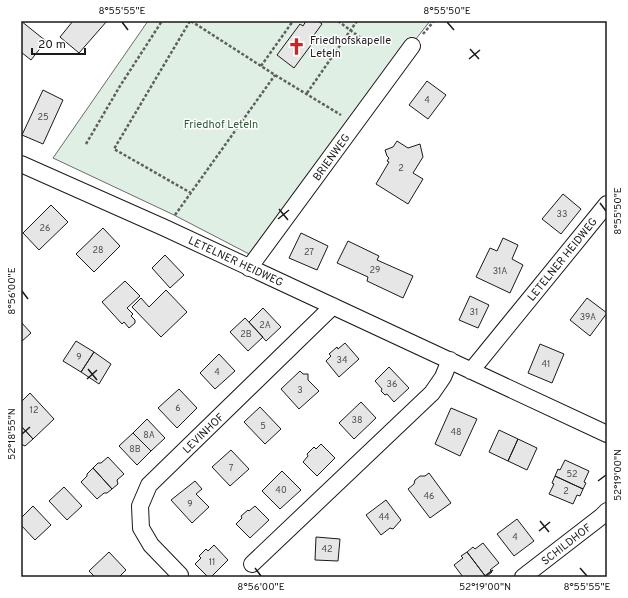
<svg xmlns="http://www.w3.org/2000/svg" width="628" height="598" font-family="Overpass,sans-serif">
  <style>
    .green { fill: #e0efe3; stroke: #6a6a6a }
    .building { fill: #e6e6e6; stroke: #1a1a1a }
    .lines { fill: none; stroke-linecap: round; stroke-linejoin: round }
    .street-casing { stroke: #1a1a1a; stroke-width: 18 }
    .path { stroke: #5f5f5f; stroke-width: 2.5; stroke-dasharray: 3 2; stroke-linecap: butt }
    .street { stroke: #fff; stroke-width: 16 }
    .ticks { fill: none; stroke: #1a1a1a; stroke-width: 1.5 }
    .labels { text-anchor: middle; stroke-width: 3; stroke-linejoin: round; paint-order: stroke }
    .number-label { font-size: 9px; fill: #4d4d4d }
    .poi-label { font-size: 11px; fill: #1a1a1a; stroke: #fff; text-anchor: start }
    .park-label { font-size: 11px; fill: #2b5a34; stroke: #fff }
    .street-label { font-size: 11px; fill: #1a1a1a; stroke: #fff }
    .neatline { fill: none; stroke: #1a1a1a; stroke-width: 1.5 }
    .ticks-label { font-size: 10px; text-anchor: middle; fill: #1a1a1a }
  </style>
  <rect width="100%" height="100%" fill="#fff"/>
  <path class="green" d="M148 21H430L351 122 251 255 174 215 53 158Z"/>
  <path class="building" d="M21 21 46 41 31 60 21 52Z
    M73 21H107L79 53 60 37Z
    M306 21H318L322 24 314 35 317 37 294 68 277 55 300 24 303 26Z
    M427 81 446 95 428 119 409 105Z
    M43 90 63 100 43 144 22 135Z
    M397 141 408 148 420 144 423 157 413 173 423 179 408 204 376 184 389 162 387 161 389 158 387 156 385 150 393 147Z
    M563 194 581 209 561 234 542 219Z
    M51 205 68 222 39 250 23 233Z
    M103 228 120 246 94 272 76 254Z
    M301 233 328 246 317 270 289 258Z
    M503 238 518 245 512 259 523 265 510 293 476 277 490 248 497 251Z
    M348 241 379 256 377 260 413 276 403 298 367 281 368 277 337 263Z
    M165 255 184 275 170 288 152 268Z
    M125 281 140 296 127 308 133 314 131 316 135 320V323L129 328 124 322 122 324 102 302Z
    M166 290 187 312 161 337 132 307 141 298 149 307Z
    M470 296 489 305 478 328 459 320Z
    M587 298 607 313 590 336 570 320Z
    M263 308 281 327 266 341 249 322Z
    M245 318 263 337 248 351 230 332Z
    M21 322 31 333 21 342Z
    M76 341 94 352 81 372 63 361Z
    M345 343 359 359 339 377 326 361 331 356 329 354 337 347 338 349Z
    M540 344 564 354 552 383 528 373Z
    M94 352 111 364 99 384 81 372Z
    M219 354 235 371 215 389 200 373Z
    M389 367 409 388 394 402 387 394 385 395 381 391 382 389 375 381Z
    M300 371 303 374H308V380L319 391 299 409 281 389Z
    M179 389 197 408 177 428 158 408Z
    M30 393 54 419 33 439 21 426V402Z
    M361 402 376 418 354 439 339 423Z
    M260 407 281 429 265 444 244 422Z
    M451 408 477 419 460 456 435 444Z
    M147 419 165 438 151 451 133 433Z
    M21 426 33 439 25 446 21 444Z
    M499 430 518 439 508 461 489 452Z
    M133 433 151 451 137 465 119 446Z
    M518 439 537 448 527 470 508 461Z
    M321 444 335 458 317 476 303 462 308 456 307 454 314 447 316 449Z
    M231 450 249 469 230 486 212 467Z
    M108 457 124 474 117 480 118 484 112 489 93 468 98 463H101Z
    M565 460 589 471 584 482 586 483 583 489 555 476 558 469 560 470Z
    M93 468 112 489 107 493H104L97 499 81 482 87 476V474Z
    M282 471 301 490 280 509 262 491Z
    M429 473 451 503 430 518 408 489 414 484 415 480 420 476H425Z
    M555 476 583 489 580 496 577 495 573 504 549 494 554 484 552 483Z
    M195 481 202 489 196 494 209 507 192 523 171 500Z
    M64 487 82 506 67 520 49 501Z
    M386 500 401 520 393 529 390 528 381 535 366 515Z
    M33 506 51 525 35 540 21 525V518Z
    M255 506 269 520 250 538 236 524 242 518 241 516 248 510 249 511Z
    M517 519 534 541 514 556 497 534Z
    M316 537 340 539 338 561 315 560Z
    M483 543 499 563 490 570 492 572 486 577 467 552 473 547 475 549Z
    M214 545 228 560 211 577H208L195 564 201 558 199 556 206 549 208 551Z
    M109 552 126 570 119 577H95L89 571Z
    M467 552 486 577H463L454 565 463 558 461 556Z"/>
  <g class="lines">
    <defs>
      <path id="street" d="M21 164 165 228 607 434
        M249 268 412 46
        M471 371 607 204
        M252 564 432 393 443 377 450 360
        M180 575 151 545 141 528 140 506 149 485 333 306
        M523 577 602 516 607 511"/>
    </defs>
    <use href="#street" class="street-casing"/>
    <path class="path" d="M190 21 114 149 191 193
      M191 21 275 75 341 115
      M338 21 365 41
      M423 34 434 21
      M261 66 293 21
      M307 93 357 21
      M86 144 120 86 162 21
      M175 215 275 75"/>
    <use href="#street" class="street"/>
  </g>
  <path class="ticks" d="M122 22 128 30M447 22 454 30M470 49 479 59M469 59 480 50M600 203 606 211M279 209 288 220M278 219 289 210M22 291 28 299M88 369 97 380M87 379 97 370M22 434 30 427M598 481 606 475M540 521 549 532M539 531 550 522M255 568 261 576M580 568 587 576M485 576 493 570"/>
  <defs>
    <symbol id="church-bare" viewBox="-9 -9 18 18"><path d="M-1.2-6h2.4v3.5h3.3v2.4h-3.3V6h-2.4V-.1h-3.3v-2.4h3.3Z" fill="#c62828" stroke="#fff" stroke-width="2.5" paint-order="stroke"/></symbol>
  </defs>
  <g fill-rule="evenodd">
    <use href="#church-bare" x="284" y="34" width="25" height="25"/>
  </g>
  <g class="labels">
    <g class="number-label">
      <text x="427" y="103">4</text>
      <text x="43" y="120">25</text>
      <text x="401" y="171">2</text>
      <text x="562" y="217">33</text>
      <text x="45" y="231">26</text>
      <text x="98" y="253">28</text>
      <text x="309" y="255">27</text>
      <text x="375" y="273">29</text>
      <text x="500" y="274">31A</text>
      <text x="474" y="315">31</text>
      <text x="588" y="320">39A</text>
      <text x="265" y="328">2A</text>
      <text x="246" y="337">2B</text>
      <text x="79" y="360">9</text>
      <text x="342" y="363">34</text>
      <text x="546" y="367">41</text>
      <text x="217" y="375">4</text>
      <text x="392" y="387">36</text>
      <text x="300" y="393">3</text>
      <text x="178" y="411">6</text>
      <text x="34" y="413">12</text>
      <text x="357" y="423">38</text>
      <text x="263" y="429">5</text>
      <text x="456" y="435">48</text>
      <text x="149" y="438">8A</text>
      <text x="135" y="452">8B</text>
      <text x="231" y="471">7</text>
      <text x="572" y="477">52</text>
      <text x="281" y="493">40</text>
      <text x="566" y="494">2</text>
      <text x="429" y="499">46</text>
      <text x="190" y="507">9</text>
      <text x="384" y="520">44</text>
      <text x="515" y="540">4</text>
      <text x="327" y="552">42</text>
      <text x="212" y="565">11</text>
    </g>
    <g class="poi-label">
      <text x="310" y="44">Friedhofskapelle<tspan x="310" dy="13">Leteln</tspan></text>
    </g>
    <g class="park-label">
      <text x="221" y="128">Friedhof Leteln</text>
    </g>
    <g class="street-label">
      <text transform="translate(331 157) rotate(-54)" y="4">BRIENWEG</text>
      <text transform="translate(562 259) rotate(-51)" y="4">LETELNER HEIDWEG</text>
      <text transform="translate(236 261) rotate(25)" y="4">LETELNER HEIDWEG</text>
      <text transform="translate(203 433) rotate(-44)" y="4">LEVINHOF</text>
      <text transform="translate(566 544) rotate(-38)" y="4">SCHILDHOF</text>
    </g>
  </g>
  <rect width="628" height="598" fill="none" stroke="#ffffff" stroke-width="44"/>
  <path d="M32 48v6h53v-6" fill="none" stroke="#1a1a1a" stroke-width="2"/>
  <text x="38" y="48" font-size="12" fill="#1a1a1a" stroke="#ffffff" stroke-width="3" paint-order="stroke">20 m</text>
  <rect x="22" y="22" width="584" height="554" class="neatline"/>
  <g class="ticks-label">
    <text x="122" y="14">8°55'55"E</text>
    <text x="447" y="14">8°55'50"E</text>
    <text transform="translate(617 211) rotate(-90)" y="4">8°55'50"E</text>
    <text transform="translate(11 291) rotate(-90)" y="4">8°56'00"E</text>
    <text transform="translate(11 434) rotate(-90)" y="4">52°18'55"N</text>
    <text transform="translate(617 475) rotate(-90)" y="4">52°19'00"N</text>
    <text x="261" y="590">8°56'00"E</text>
    <text x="485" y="590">52°19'00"N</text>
    <text x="587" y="590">8°55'55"E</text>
  </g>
</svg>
